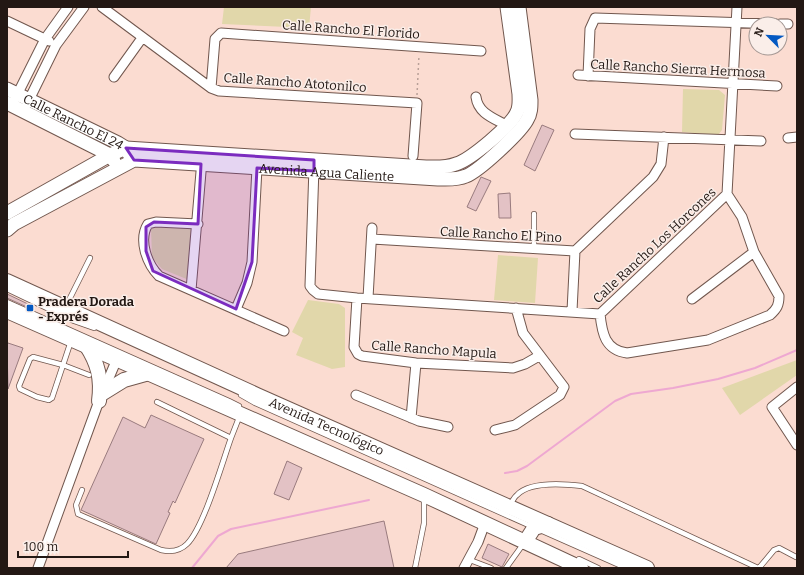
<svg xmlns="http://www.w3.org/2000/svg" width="804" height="575" font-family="Bitter,serif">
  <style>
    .green { fill: #e1d7aa }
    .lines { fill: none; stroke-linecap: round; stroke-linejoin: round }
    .stream { stroke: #eea8d1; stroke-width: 2 }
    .building { fill: #e3c2c5; stroke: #997b7e }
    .lane-casing { stroke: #71574e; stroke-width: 6 }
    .street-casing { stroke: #71574e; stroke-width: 11 }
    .secondary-casing { stroke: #71574e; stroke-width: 15 }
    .primary-casing { stroke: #71574e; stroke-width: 16 }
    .path { stroke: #b9a098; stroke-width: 1.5; stroke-dasharray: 2 3; stroke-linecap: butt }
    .lane { stroke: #fff; stroke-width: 4.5 }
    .street { stroke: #fff; stroke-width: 9 }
    .secondary { stroke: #fff; stroke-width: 13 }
    .primary { stroke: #fff; stroke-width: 14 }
    .marked { fill: #7b2cbf; fill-opacity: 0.2; stroke: #7b2cbf; stroke-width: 3; stroke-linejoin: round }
    .poi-dot { fill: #0459c2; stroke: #faeee9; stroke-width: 1.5 }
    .labels { text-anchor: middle; stroke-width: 3; stroke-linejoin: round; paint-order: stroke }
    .street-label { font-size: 13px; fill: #231814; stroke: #faeee9 }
    .poi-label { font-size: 13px; font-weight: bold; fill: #231814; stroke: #faeee9; text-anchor: start }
  </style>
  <rect width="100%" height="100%" fill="#fbdcd1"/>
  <path class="green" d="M224 7H311L309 28 222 24Z
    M683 89 719 90 725 95 722 130 718 135 682 132Z
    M157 223 192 225 189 280 162 269 152 257 151 228Z
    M498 255 538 258 535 303 494 300Z
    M308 300 339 304 345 308V367L332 369 296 355 303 338 292 332Z
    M797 360V375L740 415 722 388Z"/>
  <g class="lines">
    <path class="stream" d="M448 173 464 170 476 160
      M505 473 517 471 527 466 615 401 631 394 673 388 718 379 755 368 797 350
      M192 568 218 536 231 529 369 500"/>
  </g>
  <path class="building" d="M542 125 554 130 535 171 524 165Z
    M481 177 491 181 476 211 467 207Z
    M510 193 511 218H499L498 194Z
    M7 294 28 304 27 307 7 298Z
    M8 343 23 348 8 389 7 346Z
    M151 415 204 439 175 503 173 501 168 512 170 513 156 544 81 510 123 417 145 428Z
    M287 461 302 468 289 500 274 494Z
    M384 521 394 568H226L238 554Z
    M488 544 509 554 502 567 482 558Z"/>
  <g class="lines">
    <defs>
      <path id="lane" d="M534 249V214
        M7 289 74 321 94 328
        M7 302 229 401 239 406
        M66 306 90 258
        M71 341 63 365 89 375
        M33 357 63 365 52 398 49 400 37 397 20 389 19 386 30 359Z
        M241 395 255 403 533 527
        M157 402 231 438 240 415
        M82 490 76 505 78 514 161 550C170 552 180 551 187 544 204 527 222 463 231 438
        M510 505C512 502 514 497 517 495 530 481 565 484 582 486L758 568
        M540 530 626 568
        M579 559 598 568
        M470 560 491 568
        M415 568 424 523V497
        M506 568 524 543
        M759 568 774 550 779 548 796 557"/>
      <path id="street" d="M102 7 211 88 219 91 417 103 413 156
        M7 21 49 41
        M780 24H788
        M578 75 777 86
        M588 76 590 29 595 18 776 24
        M114 77 142 38
        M211 88 215 39 221 33 481 51
        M476 97C478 113 493 118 506 125
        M15 99 45 39 68 7
        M27 104 56 45 84 7
        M575 134 761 141
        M788 138 797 137
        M314 167 310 286 313 290 318 294 357 298 600 314 727 194 737 7
        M198 224 156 222 148 224C138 240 147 264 159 276L284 331
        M372 239 575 251 653 177 661 164 664 137
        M191 290 202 160
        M357 298 354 347 358 354 362 356 416 363 513 368 525 364 539 356
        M368 298 372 228
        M692 299 754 252
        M236 309 247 283 252 262 257 168
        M572 311 575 251
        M600 314C602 333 605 350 627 353L708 340 770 315C777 309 779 305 779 296L754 252 742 217 727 194
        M797 387 772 407 797 445
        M356 395 419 421 448 427
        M411 418 416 363
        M495 430 515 425 560 395 564 387 523 333 516 308
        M38 568 99 401 117 359
        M464 568 478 542 485 523"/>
      <g id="secondary">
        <path id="s1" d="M7 89 118 143 126 148 129 154"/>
        <path d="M7 103 110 155 114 161"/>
        <path d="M7 213 110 155 126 148 426 167C436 167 446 168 456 164 470 160 512 125 517 112 520 106 519 100 519 94L507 7"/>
        <path id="s2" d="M7 230 14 224 134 160 438 179C448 179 457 180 466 176 479 171 520 133 527 120 531 114 531 107 531 100L519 7"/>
      </g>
      <g id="primary">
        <path id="s3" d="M7 281 257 395 647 568"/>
        <path d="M7 311 424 495 581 568"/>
        <path d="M86 345C98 363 102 379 99 401"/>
        <path d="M103 393 124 380 149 373"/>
        <path d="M525 542 534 528 548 524"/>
      </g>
    </defs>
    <use href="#lane" class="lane-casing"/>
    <use href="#street" class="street-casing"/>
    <use href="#secondary" class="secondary-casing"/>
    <use href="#primary" class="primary-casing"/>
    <path class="path" d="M417 95 419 55"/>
    <use href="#lane" class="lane"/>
    <use href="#street" class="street"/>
    <use href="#secondary" class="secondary"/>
    <use href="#primary" class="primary"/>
  </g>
  <path class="marked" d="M126 148 314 160V171L257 168 252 262 236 309 153 271 146 251V227L154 222 198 224 201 164 134 160Z"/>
  <rect class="poi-dot" x="26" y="304" width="8" height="8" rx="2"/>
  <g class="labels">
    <g class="street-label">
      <text transform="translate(351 29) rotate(4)" y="5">Calle Rancho El Florido</text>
      <text transform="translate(678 68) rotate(3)" y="5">Calle Rancho Sierra Hermosa</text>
      <text transform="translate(295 82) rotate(4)" y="5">Calle Rancho Atotonilco</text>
      <text dy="5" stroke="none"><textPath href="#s1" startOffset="74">Calle Rancho El 24</textPath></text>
      <text dy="5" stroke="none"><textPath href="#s2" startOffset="338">Avenida Agua Caliente</textPath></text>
      <text transform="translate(501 234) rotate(3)" y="5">Calle Rancho El Pino</text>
      <text transform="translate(654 245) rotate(-43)" y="5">Calle Rancho Los Horcones</text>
      <text transform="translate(434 349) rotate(4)" y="5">Calle Rancho Mapula</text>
      <text dy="5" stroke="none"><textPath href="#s3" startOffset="351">Avenida Tecnológico</textPath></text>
    </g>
    <g class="poi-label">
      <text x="38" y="306">Pradera Dorada<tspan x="38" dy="15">- Exprés</tspan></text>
    </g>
  </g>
  <rect width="804" height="575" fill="none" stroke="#231814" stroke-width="16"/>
  <g transform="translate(768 36) rotate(294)"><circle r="19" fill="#faeee9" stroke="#a49894"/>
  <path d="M0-3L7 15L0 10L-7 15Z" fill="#0459c2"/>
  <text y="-6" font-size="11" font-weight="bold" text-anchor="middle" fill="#231814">N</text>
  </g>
  <path d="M18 551v6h110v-6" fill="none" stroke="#231814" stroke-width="2"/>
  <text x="24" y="551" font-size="12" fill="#231814" stroke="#faeee9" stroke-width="3" paint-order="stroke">100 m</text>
</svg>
